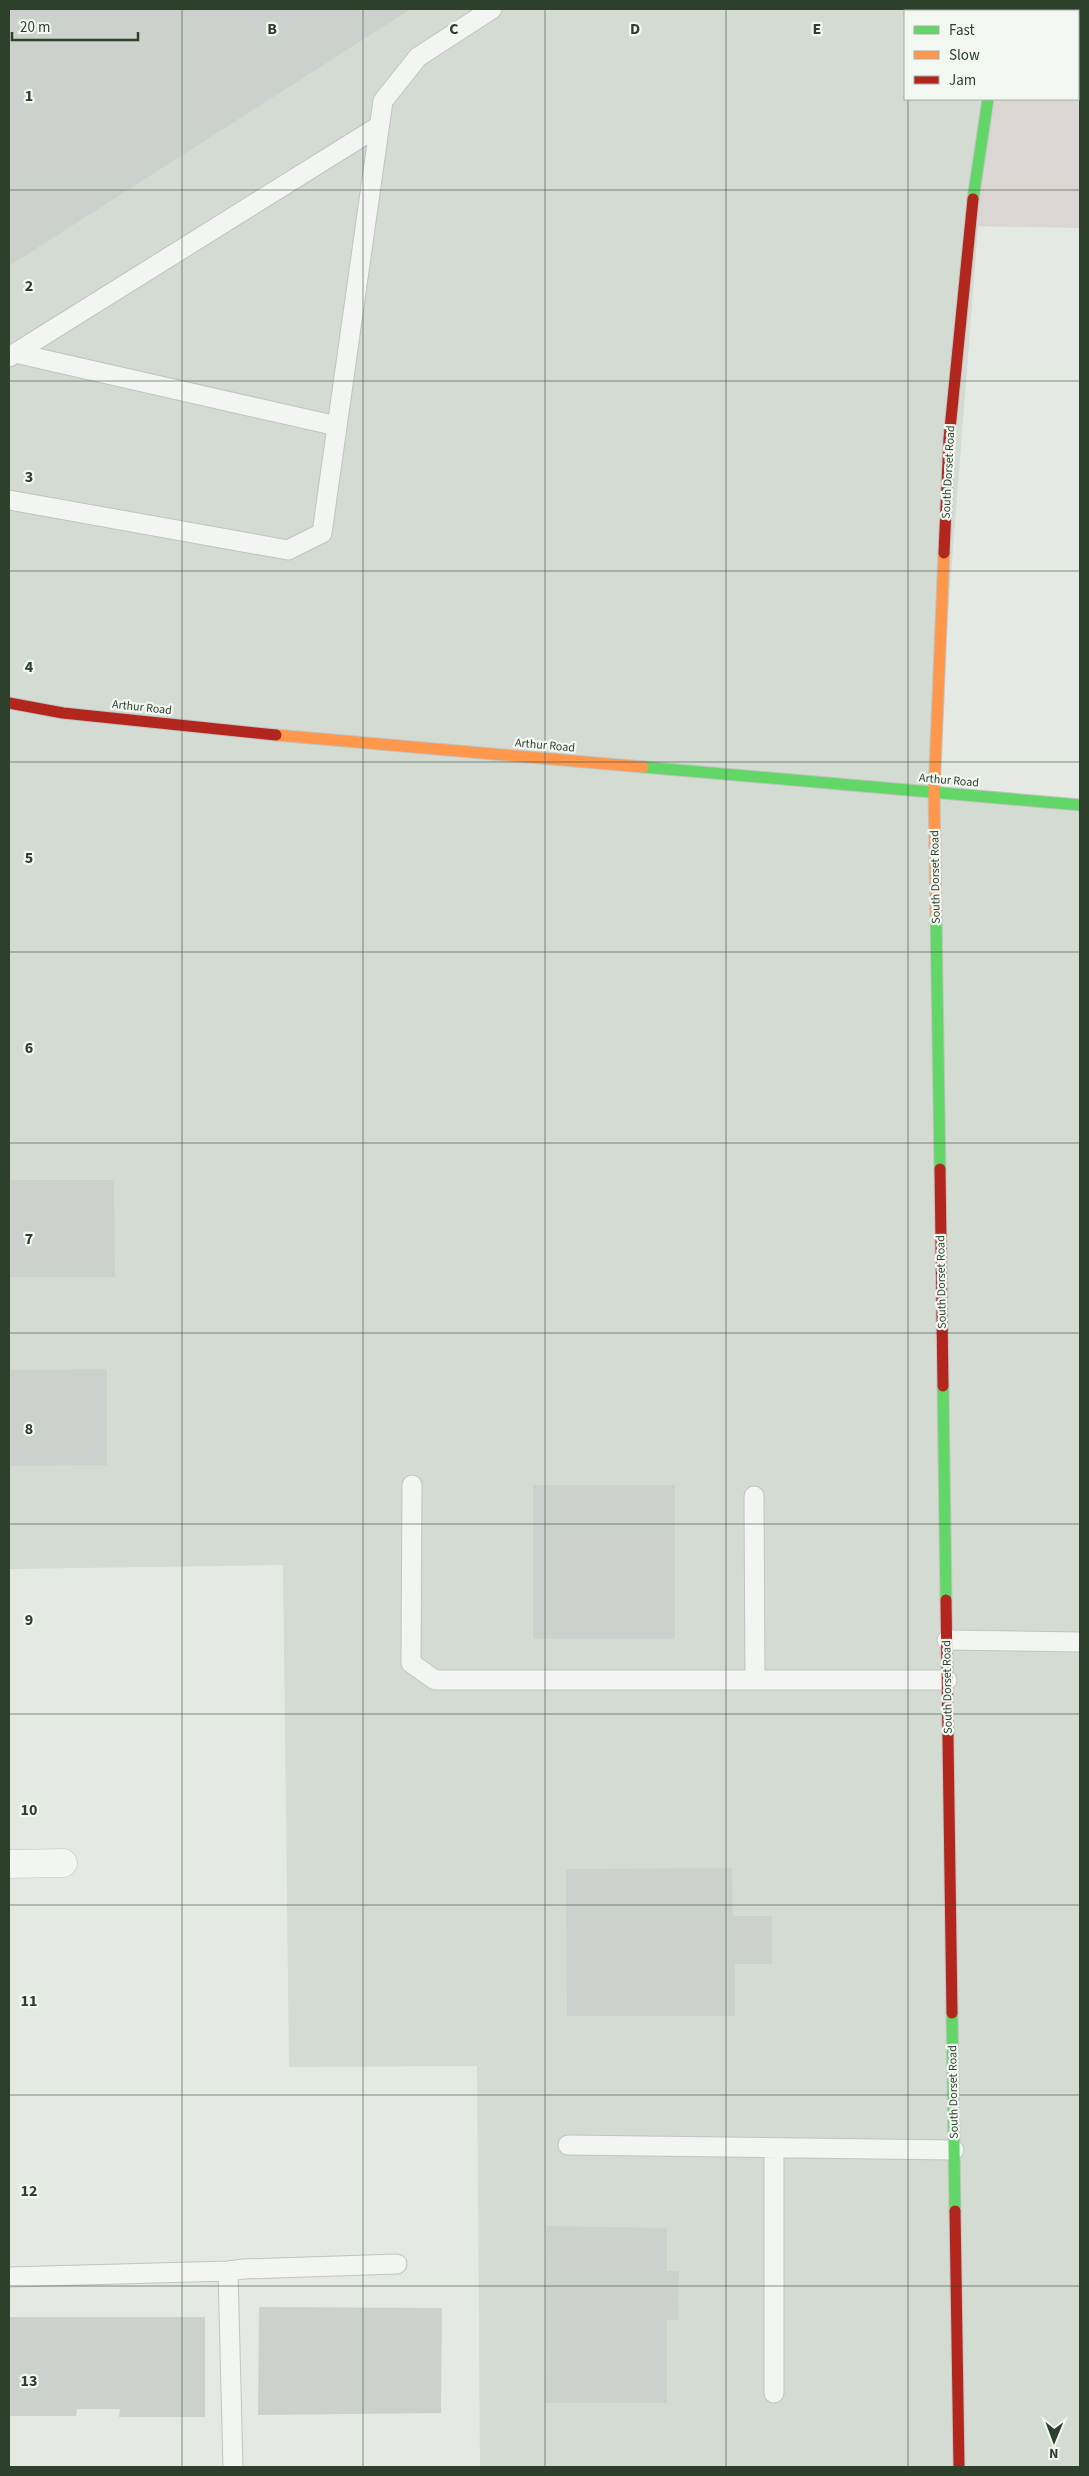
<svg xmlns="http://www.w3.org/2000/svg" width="1089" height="2476" font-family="'Source Sans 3',sans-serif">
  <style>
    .built { fill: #d3dbd3 }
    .green { fill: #dbd6d3 }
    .building { fill: #cdd1cd }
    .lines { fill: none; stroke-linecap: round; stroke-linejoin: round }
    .lane-casing { stroke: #c1c4c1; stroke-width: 21 }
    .street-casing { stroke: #c1c4c1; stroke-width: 29 }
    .fast-casing { stroke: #c1c4c1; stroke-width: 13 }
    .slow-casing { stroke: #c1c4c1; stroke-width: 13 }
    .jam-casing { stroke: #c1c4c1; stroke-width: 13 }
    .lane { stroke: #f3f5f3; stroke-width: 19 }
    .street { stroke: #f3f5f3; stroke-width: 28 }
    .fast { stroke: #63d668; stroke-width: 11 }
    .slow { stroke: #ff974d; stroke-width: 11 }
    .jam { stroke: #b3261e; stroke-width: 11 }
    .grid { fill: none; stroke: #2c402c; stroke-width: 1; stroke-opacity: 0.55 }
    .labels { text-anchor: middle; stroke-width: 4.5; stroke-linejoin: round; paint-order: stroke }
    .street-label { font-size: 12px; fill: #2c402c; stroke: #f3f7f2 }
    .grid-label { font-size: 16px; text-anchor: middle; font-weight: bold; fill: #2c402c; stroke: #f3f7f2; stroke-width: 4.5; stroke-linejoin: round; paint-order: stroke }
  </style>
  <rect width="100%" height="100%" fill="#e4e9e4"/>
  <path class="built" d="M9 9H1004L1003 11H905V99H988L934 793 1080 805V2467H480L477 2066 289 2067 283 1565 9 1569Z"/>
  <path class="green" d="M1004 9H1080V228L969 226 988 99H1078V11H1003Z"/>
  <path class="building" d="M9 9H411L9 266Z
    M9 1180H114L115 1277H9Z
    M107 1369V1465L9 1466V1370Z
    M533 1485H675V1639H533Z
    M732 1868 733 1916H772V1964H735V2016H567L566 1869Z
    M546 2226 667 2228V2271H679L678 2320H667V2403H545Z
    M259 2307 442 2308 441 2413 258 2415Z
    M9 2317H205V2417H119L120 2409H77L76 2416H9Z"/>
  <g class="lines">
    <defs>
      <path id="lane" d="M15 353 337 426
        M9 357 379 126
        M9 500 288 550 322 533 383 101 418 57 492 9
        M412 1485 411 1663 435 1680H947
        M754 1496 755 1680
        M947 1640 1080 1642
        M568 2145 954 2150
        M9 2277 228 2271
        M774 2393V2148
        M233 2467 228 2271 244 2269 397 2264"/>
      <path id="street" d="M1003 11 1004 9
        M9 1864 63 1863"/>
      <path id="fast" d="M973 199 988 99
        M643 767 1080 805
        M936 916 940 1169
        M943 1386 946 1600
        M952 2013 955 2211"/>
      <path id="slow" d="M276 735 643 767
        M936 916 934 793 944 553"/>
      <path id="jam" d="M944 553 949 439 973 199
        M9 703 63 713 276 735
        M940 1169 943 1386
        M946 1600 952 2013
        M955 2211 959 2467"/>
    </defs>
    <use href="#lane" class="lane-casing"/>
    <use href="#street" class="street-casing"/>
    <use href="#fast" class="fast-casing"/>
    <use href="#slow" class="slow-casing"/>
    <use href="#jam" class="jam-casing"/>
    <use href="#lane" class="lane"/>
    <use href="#street" class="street"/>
    <use href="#fast" class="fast"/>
    <use href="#slow" class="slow"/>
    <use href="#jam" class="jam"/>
  </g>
  <path class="grid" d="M182 9V2467M363 9V2467M545 9V2467M726 9V2467M908 9V11M908 99V2467M9 190H1080M9 381H1080M9 571H1080M9 762H1080M9 952H1080M9 1143H1080M9 1333H1080M9 1524H1080M9 1714H1080M9 1905H1080M9 2095H1080M9 2286H1080"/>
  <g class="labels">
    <g class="street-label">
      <text transform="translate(948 472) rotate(-87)" y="4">South Dorset Road</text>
      <text transform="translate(142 707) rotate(6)" y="4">Arthur Road</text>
      <text transform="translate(545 745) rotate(5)" y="4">Arthur Road</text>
      <text transform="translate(949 780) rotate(5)" y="4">Arthur Road</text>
      <text transform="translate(935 877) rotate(-91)" y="4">South Dorset Road</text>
      <text transform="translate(941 1282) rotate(-91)" y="4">South Dorset Road</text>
      <text transform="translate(947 1687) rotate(-91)" y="4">South Dorset Road</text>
      <text transform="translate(953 2092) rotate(-91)" y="4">South Dorset Road</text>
    </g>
  </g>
  <g class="grid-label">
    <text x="272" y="34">B</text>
    <text x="454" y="34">C</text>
    <text x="635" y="34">D</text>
    <text x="817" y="34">E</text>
    <text x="29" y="101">1</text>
    <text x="29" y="291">2</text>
    <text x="29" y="482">3</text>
    <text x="29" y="672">4</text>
    <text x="29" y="863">5</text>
    <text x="29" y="1053">6</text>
    <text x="29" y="1244">7</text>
    <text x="29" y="1434">8</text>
    <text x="29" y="1625">9</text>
    <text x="29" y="1815">10</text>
    <text x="29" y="2006">11</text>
    <text x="29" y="2196">12</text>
    <text x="29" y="2386">13</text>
  </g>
  <rect width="1089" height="2476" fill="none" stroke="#2c402c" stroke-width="20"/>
  <rect x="904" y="10" width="175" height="90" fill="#f3f7f2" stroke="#a3aea3"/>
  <rect x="914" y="26" width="25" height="8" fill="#63d668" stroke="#a3aea3"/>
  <text x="949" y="35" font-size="15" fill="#2c402c">Fast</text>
  <rect x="914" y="51" width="25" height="8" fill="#ff974d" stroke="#a3aea3"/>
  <text x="949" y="60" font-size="15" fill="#2c402c">Slow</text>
  <rect x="914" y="76" width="25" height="8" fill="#b3261e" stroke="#a3aea3"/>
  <text x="949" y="85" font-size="15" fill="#2c402c">Jam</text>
  <g transform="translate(1054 2441) rotate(181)" stroke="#f3f7f2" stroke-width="4" paint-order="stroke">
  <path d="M0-4L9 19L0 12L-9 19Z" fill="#2c402c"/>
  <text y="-8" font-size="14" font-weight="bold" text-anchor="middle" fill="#2c402c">N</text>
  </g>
  <path d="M12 32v8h126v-8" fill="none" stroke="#2c402c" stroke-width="2.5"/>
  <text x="20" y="32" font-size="15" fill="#2c402c" stroke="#f3f7f2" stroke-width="4" paint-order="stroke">20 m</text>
</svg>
